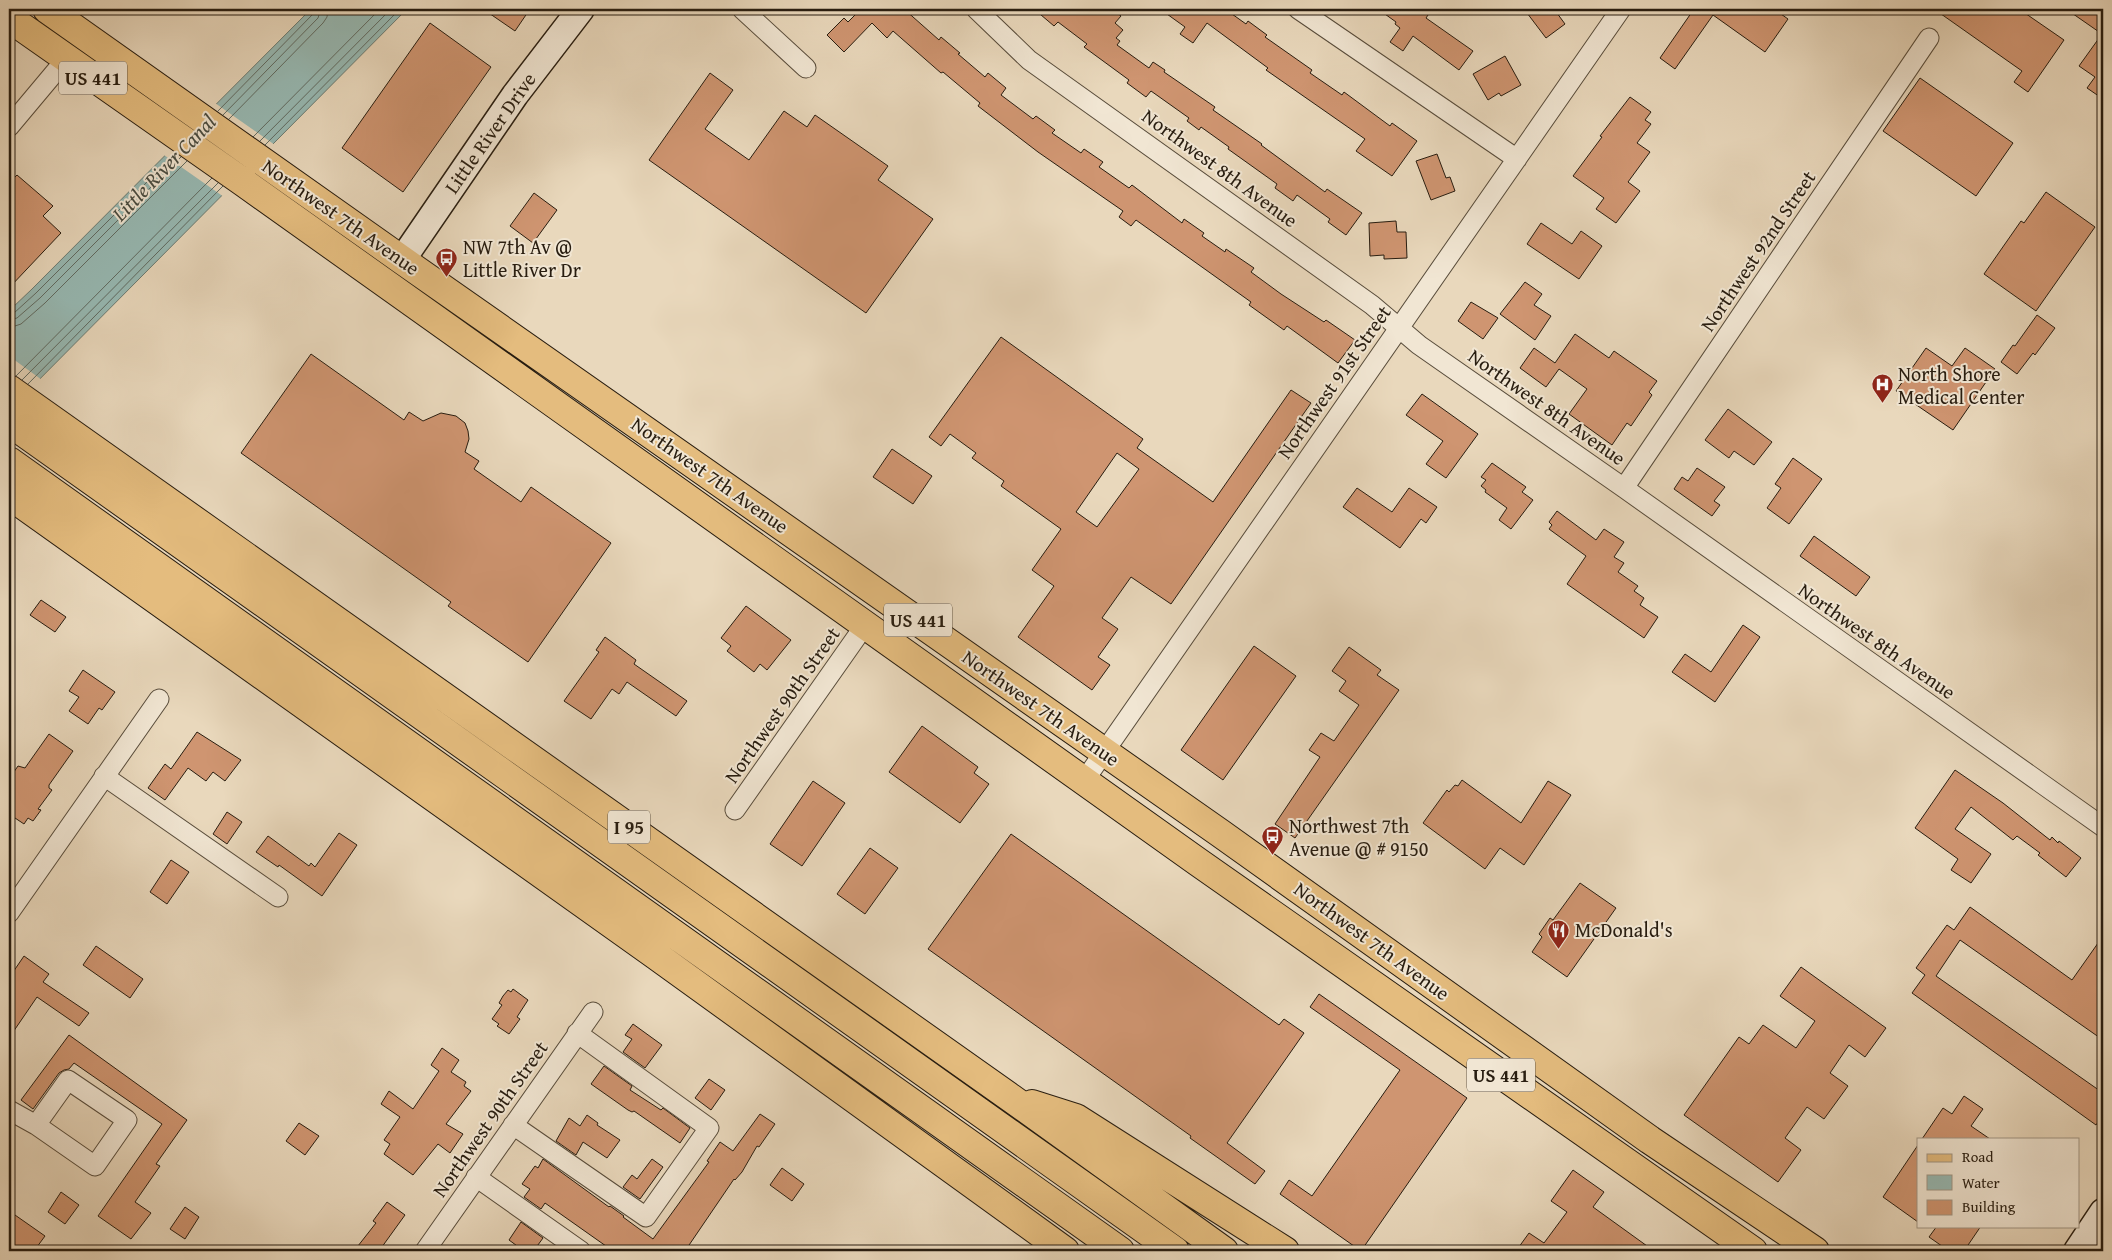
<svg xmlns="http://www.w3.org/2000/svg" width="2112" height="1260" font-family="'Gentium Book Plus',serif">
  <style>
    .water { fill: #97b9b3; stroke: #6b7b72 }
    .pier { fill: #e9d8bc }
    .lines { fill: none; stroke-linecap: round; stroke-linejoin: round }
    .shore { stroke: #606b62; stroke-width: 1 }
    .building { fill: #cf9571; stroke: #281d10; fill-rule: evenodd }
    .street-casing { stroke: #584c3b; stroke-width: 21 }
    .secondary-casing { stroke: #281d10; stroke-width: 29 }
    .primary-casing { stroke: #281d10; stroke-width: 30 }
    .highway-casing { stroke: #281d10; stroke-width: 30 }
    .street { stroke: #f1e6d3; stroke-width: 19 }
    .secondary { stroke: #f1e6d3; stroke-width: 26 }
    .primary { stroke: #e4bc7e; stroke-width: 28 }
    .highway { stroke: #e4bc7e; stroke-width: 28 }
    .labels { text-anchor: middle; stroke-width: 4; stroke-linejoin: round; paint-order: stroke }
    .shield { fill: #f1e6d3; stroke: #64594a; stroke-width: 1 }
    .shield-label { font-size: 19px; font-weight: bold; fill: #281d10 }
    .street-label { font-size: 20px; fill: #281d10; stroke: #f1e6d3 }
    .poi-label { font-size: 20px; fill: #281d10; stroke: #f1e6d3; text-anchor: start }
    .water-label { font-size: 21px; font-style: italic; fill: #494c41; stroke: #f1e6d3 }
  </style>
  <rect width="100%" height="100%" fill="#e9d8bc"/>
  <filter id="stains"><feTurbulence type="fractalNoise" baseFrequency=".004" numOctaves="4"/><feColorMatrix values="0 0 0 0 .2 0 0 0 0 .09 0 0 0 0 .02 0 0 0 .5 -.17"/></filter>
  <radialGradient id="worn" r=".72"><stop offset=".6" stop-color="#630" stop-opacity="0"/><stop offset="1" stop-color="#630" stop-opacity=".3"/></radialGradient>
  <path class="water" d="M311 9H407L9 410V309H11L32 289Z"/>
  <path class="pier" d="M215 103 275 145 224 197 164 155Z
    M9 356 42 380 9 412Z"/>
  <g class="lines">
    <path class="shore" d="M218 111 313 14 314 9
      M223 115 318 18 321 9
      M229 119 323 23 327 17 328 9
      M253 137 380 9
      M260 141 391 9
      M265 145 400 9
      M9 314 14 313 36 293 176 153
      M9 320 17 318 40 298 181 157
      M9 328 21 324 45 303 187 161
      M16 376 212 178
      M22 380 218 183
      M28 384 223 186"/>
  </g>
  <path class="building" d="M483 9H530L515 31Z
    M857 9H904L939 40 941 37 960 53 958 54 985 77 988 73 1006 88 1001 95 1033 119 1036 116 1055 130 1052 133 1081 153 1084 149 1103 162 1099 167 1129 188 1132 185 1182 223 1184 219 1204 233 1202 236 1225 252 1226 249 1254 268 1251 272 1281 294 1324 322 1326 320 1355 340 1338 363 1287 326 1284 330 1249 305 1251 302 1136 220 1131 226 1119 217 1123 211 1038 152 978 106 980 103 943 72 941 73 893 31 887 38 872 23 844 52 827 35 844 18 848 22 859 11Z
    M1034 9H1112L1121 16 1115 23 1123 30 1116 38 1120 41 1117 45 1149 68 1153 62 1165 70 1164 72 1215 107 1213 110 1262 144 1261 145 1325 192 1327 189 1362 213 1346 235 1328 222 1330 219 1297 195 1293 201 1275 188 1277 184 1228 149 1229 147 1201 127 1199 130 1187 121 1189 118 1151 91 1146 97 1127 83 1129 80 1084 47 1087 44 1058 22 1054 26Z
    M1160 9H1225L1246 24 1248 21 1267 35 1265 37 1312 70 1310 73 1342 95 1344 92 1390 126 1392 123 1417 141 1392 176 1356 151 1365 139 1266 70 1268 68 1207 23 1193 43 1180 34 1185 27Z
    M1378 9H1432L1426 18 1473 51 1459 70 1413 36 1403 51 1390 42 1400 28 1395 24 1396 22Z
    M1524 9H1554L1565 24 1546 38Z
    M1694 9H1774L1788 19 1765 52 1713 15 1675 69 1660 58Z
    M1934 9H2019L2064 40 2028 92 2014 82 2022 71Z
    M2066 9H2103V99L2087 88 2095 77 2079 66 2102 34Z
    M430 23 491 67 403 192 342 148Z
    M1505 56 1521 85 1501 96 1499 93 1488 100 1473 74Z
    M710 73 733 90 705 129 749 160 784 111 807 127 815 115 888 166 878 180 933 219 866 313 649 160Z
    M1920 78 2013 143 1976 196 1883 131Z
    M1630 97 1651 112 1645 120 1651 124 1637 143 1650 152 1628 182 1640 191 1616 223 1596 209 1604 198 1573 176 1602 137 1600 136Z
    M1437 154 1446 178 1450 177 1455 191 1431 200 1416 161Z
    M17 175 53 206 43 216 61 233 9 288V183Z
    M2046 192 2095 227 2036 311 1984 274 2021 221 2024 223Z
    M534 193 557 210 533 243 510 226Z
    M1396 221 1397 232H1406L1407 258 1384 259V255L1370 256 1369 223Z
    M1541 223 1572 244 1581 231 1602 246 1579 279 1527 244Z
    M1525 282 1542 294 1534 305 1551 316 1535 340 1500 314Z
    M1471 302 1498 318 1483 339 1458 321Z
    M2037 315 2055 328 2035 355 2033 353 2017 374 2001 362 2013 345 2015 346Z
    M1575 334 1609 358 1614 351 1657 381 1649 392 1652 395 1631 426 1627 423 1612 445 1569 414 1587 389 1559 369 1546 387 1520 368 1534 348 1555 363Z
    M1001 337 1143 439 1137 448 1213 502 1291 390 1311 403 1171 604 1131 577 1102 618 1118 629 1098 657 1110 665 1092 690 1018 637 1054 586 1032 570 1061 529 1001 486 1004 481 972 458 976 453 950 434 941 446 929 437ZM1117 453 1139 469 1097 527 1076 512Z
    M1926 348 1952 366 1965 348 1995 369 1953 430 1896 391Z
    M311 354 404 420 409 412 423 421 441 413 456 416 465 423 468 431 469 439 465 452 479 461 474 469 521 502 531 487 611 543 528 662 448 606 451 602 241 453Z
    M1422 394 1478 434 1446 478 1426 464 1443 441 1406 415Z
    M1728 409 1772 442 1754 465 1734 451 1729 458 1705 440Z
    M892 449 932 476 913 504 873 477Z
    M1793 458 1822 479 1789 524 1767 508 1781 488 1775 484Z
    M1492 463 1526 487 1522 492 1533 500 1511 529 1499 520 1507 508 1485 492 1486 490 1481 486 1486 480 1481 477Z
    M1697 468 1725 487 1714 501 1720 505 1712 516 1674 489 1682 477 1688 481Z
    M1357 488 1392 512 1409 488 1437 507 1426 523 1421 519 1400 548 1343 507Z
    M1557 511 1596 540 1604 529 1624 542 1614 557 1624 563 1618 572 1638 586 1634 591 1644 598 1640 605 1658 617 1644 638 1567 584 1586 556 1549 529 1552 525 1549 522Z
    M1814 536 1870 577 1856 596 1800 556Z
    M41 600 66 617 55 632 30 615Z
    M746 606 791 640 767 670 760 664 754 672 727 651 731 646 721 638Z
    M1743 625 1760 637 1715 702 1672 672 1685 654 1711 672Z
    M605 637 636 660 634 664 687 701 676 716 627 682 619 694 612 689 591 719 564 701 599 652 596 650Z
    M1254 646 1296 676 1223 780 1181 750Z
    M1349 647 1381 670 1377 675 1399 690 1295 838 1275 824 1320 757 1309 750 1321 733 1334 741 1359 705 1339 691 1346 681 1332 671Z
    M83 670 115 692 102 710 99 708 88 724 69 711 79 697 69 691Z
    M922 726 978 767 974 773 989 784 960 823 889 772Z
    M197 732 241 760 225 781 213 772 206 781 188 768 165 800 148 788 165 764 171 769Z
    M49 734 73 751 49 785V788L52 790 38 809 41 810 33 821 28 818 24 824 9 814V779L18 766 25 768Z
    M1955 770 2003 803 2050 840 2052 837 2058 843 2059 841 2081 858 2066 877 2038 855 2040 853 2017 836 2013 840 1971 807 1955 829 1991 854 1971 883 1951 870 1958 859 1915 828Z
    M1462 780 1521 823 1548 781 1571 795 1524 865 1500 848 1485 869 1423 823 1447 790 1449 792 1455 785 1458 786Z
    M813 781 845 803 802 866 770 844Z
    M227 812 242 822 227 844 213 834Z
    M339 833 357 845 322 896 279 865 278 867 256 852 268 836 309 866 311 863 315 867Z
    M1011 834 1279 1025 1284 1019 1304 1033 1227 1143 1265 1171 1255 1184 1190 1138 1191 1136 928 949Z
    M870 848 898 868 865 914 837 894Z
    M171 860 189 872 167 904 150 892Z
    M1580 883 1616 908 1567 977 1532 952 1542 937 1539 934 1550 918 1553 920Z
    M1970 907 2072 980 2103 936V1040L1960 940 1936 976 2103 1093V1115L2096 1125 1912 993 1925 975 1916 968 1947 925 1954 930Z
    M96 946 143 979 130 998 83 965Z
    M24 956 49 974 43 982 89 1013 79 1026 37 997 9 1038V978Z
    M1801 967 1886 1028 1865 1057 1849 1045 1830 1073 1848 1086 1824 1119 1807 1107 1785 1138 1801 1150 1778 1182 1684 1115 1739 1037 1749 1044 1763 1025 1796 1048 1815 1021 1780 996Z
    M513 989 528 1000 517 1017 520 1019 509 1034 497 1026 499 1024 492 1019 502 1005 499 1003 503 996 508 990 511 992Z
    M1319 994 1467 1098 1361 1251 1280 1194 1289 1180 1312 1196 1400 1070 1310 1007Z
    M633 1024 662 1045 645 1068 623 1052 632 1039 625 1035Z
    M69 1035 187 1120 156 1164 160 1166 135 1202 151 1213 131 1239 98 1216 162 1124 74 1063 69 1069 64 1070 59 1073 33 1109 21 1100Z
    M442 1048 459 1060 451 1072 466 1082 464 1086 471 1091 446 1124 463 1134 450 1153 438 1144 413 1175 384 1154 390 1144 384 1140 400 1117 381 1104 389 1091 413 1109 439 1071 431 1065Z
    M604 1066 632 1086 630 1090 661 1110 663 1108 690 1128 680 1143 634 1111 632 1112 628 1110 591 1084Z
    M709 1079 725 1090 711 1110 695 1098Z
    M1964 1096 1983 1109 1971 1126 1990 1139H1922L1943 1108 1952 1114Z
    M760 1114 775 1124 759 1147 757 1146 742 1172 735 1180 734 1179 685 1251H613L545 1203 541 1209 524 1197 530 1189 522 1184 535 1166 538 1168 543 1159 609 1207 610 1206 624 1216 623 1217 653 1239 709 1162 707 1161 720 1142 733 1151Z
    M587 1115 598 1123 597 1125 620 1140 607 1158 583 1142 576 1155 556 1141 569 1118 580 1126Z
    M299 1123 319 1136 305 1155 286 1141Z
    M1918 1145V1222L1883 1197Z
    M652 1159 663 1167 640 1199 623 1187 632 1175 637 1179Z
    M782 1168 804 1184 792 1201 770 1185Z
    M1573 1170 1604 1192 1593 1207 1654 1251H1516L1529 1233 1544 1243 1567 1212 1551 1201Z
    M61 1192 79 1205 65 1224 48 1212Z
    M387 1202 405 1215 379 1251H354L376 1223 373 1221Z
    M185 1207 199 1217 185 1239 170 1229Z
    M15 1215 45 1236 34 1251H9V1223Z
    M521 1222 543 1238 535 1249 531 1246 527 1251H524L509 1240Z
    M1937 1226H1981L1964 1251H1949L1929 1237Z"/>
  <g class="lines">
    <defs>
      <path id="street" d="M742 9 806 68
        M976 9 1029 60 1372 305 1419 345 1624 488 2103 827
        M1298 9 1517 159
        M9 127 66 59
        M1624 488 1929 38
        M104 776 278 897
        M1084 781 1621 9
        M735 810 865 625
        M9 913 159 699
        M9 1110 36 1125 95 1166 127 1120 68 1080 36 1125
        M513 1125 646 1217 709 1128 577 1033
        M476 1177 581 1251
        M425 1251 593 1012"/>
      <path id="secondary" d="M402 260 515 95 581 9
        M2077 1251 2103 1212"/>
      <path id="primary" d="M47 9 402 260 1220 833 1650 1140 1815 1251
        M9 18 243 182 1198 862 1753 1251"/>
      <path id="highway" d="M9 389 1011 1098 1224 1251
        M9 422 1175 1251
        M9 461 1120 1251
        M9 495 654 954 1065 1251
        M1032 1104 1076 1118 1285 1251"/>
    </defs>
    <use href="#street" class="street-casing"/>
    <use href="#secondary" class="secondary-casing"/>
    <use href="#primary" class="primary-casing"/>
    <use href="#highway" class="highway-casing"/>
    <use href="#street" class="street"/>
    <use href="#secondary" class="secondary"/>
    <use href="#primary" class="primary"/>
    <use href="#highway" class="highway"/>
  </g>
  <defs>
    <symbol id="bus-pin" viewBox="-11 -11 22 30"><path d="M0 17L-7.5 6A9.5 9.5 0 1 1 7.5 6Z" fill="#8f2418" stroke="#f1e6d3"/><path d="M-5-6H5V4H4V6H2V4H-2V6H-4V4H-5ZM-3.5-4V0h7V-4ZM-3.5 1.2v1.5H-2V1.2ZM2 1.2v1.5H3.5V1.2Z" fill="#fff"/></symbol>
    <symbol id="hospital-pin" viewBox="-11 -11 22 30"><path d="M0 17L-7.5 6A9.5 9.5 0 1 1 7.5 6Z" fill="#8f2418" stroke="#f1e6d3"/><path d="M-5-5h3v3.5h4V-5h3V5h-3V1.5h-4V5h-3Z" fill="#fff"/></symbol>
    <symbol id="restaurant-pin" viewBox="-11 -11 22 30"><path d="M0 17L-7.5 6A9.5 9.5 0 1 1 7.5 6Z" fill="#8f2418" stroke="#f1e6d3"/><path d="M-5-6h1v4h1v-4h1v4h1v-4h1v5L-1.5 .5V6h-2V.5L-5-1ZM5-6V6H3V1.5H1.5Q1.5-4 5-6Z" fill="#fff"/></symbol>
  </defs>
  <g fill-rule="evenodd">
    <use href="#bus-pin" x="434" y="246" width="25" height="34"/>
    <use href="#hospital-pin" x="1870" y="372" width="25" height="34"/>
    <use href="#bus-pin" x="1260" y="824" width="25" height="34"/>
    <use href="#restaurant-pin" x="1546" y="918" width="25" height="34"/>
  </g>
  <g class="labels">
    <g class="shield">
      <rect x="59" y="61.5" width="68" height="33" rx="4"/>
      <rect x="884" y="603.5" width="68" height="33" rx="4"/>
      <rect x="608" y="810.5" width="42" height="33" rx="4"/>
      <rect x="1467" y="1058.5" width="68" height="33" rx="4"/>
    </g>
    <g class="shield-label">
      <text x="93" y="85">US 441</text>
      <text x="918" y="627">US 441</text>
      <text x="629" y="834">I 95</text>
      <text x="1501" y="1082">US 441</text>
    </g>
    <g class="street-label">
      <text transform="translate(490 133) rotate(-55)" y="7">Little River Drive</text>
      <text transform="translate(1220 168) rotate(36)" y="7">Northwest 8th Avenue</text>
      <text transform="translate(341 217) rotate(35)" y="7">Northwest 7th Avenue</text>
      <text transform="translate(1758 251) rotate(-56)" y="7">Northwest 92nd Street</text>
      <text transform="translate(1334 382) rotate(-55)" y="7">Northwest 91st Street</text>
      <text transform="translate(1547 407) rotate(35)" y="7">Northwest 8th Avenue</text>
      <text transform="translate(710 475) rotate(35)" y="7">Northwest 7th Avenue</text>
      <text transform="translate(1877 641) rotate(35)" y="7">Northwest 8th Avenue</text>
      <text transform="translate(782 705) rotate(-55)" y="7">Northwest 90th Street</text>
      <text transform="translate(1041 708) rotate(35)" y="7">Northwest 7th Avenue</text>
      <text transform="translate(1372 941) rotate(36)" y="7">Northwest 7th Avenue</text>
      <text transform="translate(490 1119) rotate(-55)" y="7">Northwest 90th Street</text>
    </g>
    <g class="poi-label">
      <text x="463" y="254">NW 7th Av @<tspan x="463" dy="23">Little River Dr</tspan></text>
      <text x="1898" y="381">North Shore<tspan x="1898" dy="23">Medical Center</tspan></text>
      <text x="1289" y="833">Northwest 7th<tspan x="1289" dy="23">Avenue @ # 9150</tspan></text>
      <text x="1575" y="937">McDonald's</text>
    </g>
    <g class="water-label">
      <text transform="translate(164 168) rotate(-46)" y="7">Little River Canal</text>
    </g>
  </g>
  <rect width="2112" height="1260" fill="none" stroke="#e9d8bc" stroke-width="30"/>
  <rect x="10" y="10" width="2092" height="1240" fill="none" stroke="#281d10" stroke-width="2.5"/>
  <rect x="15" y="15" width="2082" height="1230" fill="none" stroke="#281d10"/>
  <rect x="1917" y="1138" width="162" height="90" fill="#f1e6d3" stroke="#a19685"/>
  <rect x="1927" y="1154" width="25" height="8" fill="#e4bc7e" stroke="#a19685"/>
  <text x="1962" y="1162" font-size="15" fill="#281d10">Road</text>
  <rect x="1927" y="1175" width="25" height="15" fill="#97b9b3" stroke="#a19685"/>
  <text x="1962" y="1188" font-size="15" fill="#281d10">Water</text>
  <rect x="1927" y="1200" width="25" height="15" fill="#cf9571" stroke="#a19685"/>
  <text x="1962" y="1212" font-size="15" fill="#281d10">Building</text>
  <rect width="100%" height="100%" filter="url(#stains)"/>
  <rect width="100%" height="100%" fill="url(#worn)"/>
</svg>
